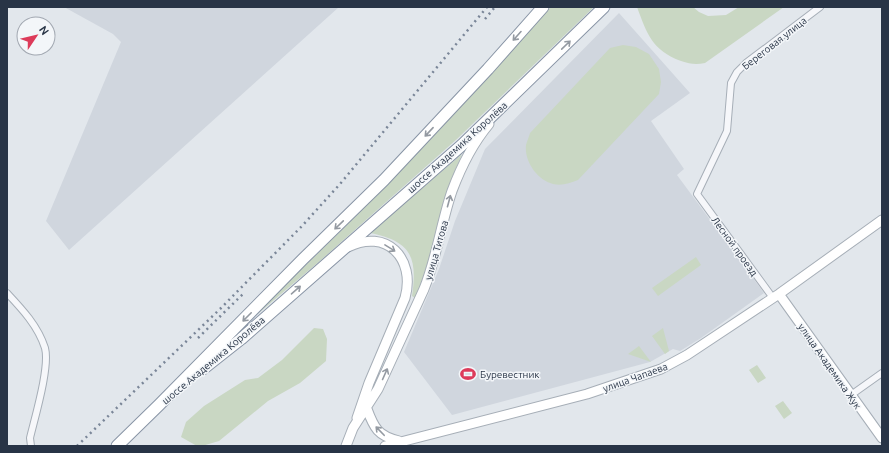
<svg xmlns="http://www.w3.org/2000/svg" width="889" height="453" font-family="Ubuntu,sans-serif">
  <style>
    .built { fill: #d0d6de }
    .green { fill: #c9d7c3 }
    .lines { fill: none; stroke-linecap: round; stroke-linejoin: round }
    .street-casing { stroke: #a6aeb7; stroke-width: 8 }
    .secondary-casing { stroke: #a6aeb7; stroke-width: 11 }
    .highway-casing { stroke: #8894a5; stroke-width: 13 }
    .street { stroke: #f6f7fa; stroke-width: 6 }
    .secondary { stroke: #fff; stroke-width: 9 }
    .highway { stroke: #fff; stroke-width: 11 }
    .rail { stroke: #7a8698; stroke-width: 2.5; stroke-dasharray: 2 4; stroke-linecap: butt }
    .oneway { stroke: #949aa2 }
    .labels { text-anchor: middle; stroke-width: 3; stroke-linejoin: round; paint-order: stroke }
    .street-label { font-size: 10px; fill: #283446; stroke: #f3f6f9 }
    .poi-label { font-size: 10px; fill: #283446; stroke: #f3f6f9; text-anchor: start }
  </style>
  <rect width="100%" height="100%" fill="#e2e7ec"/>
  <path class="built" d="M64 7H339L69 250 46 221 121 42 113 34Z
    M619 13 690 93 651 121 684 169 677 175 764 293 701 338 680 351 673 349 650 362 452 415 404 352 439 269 455 221 485 149Z"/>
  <path class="green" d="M551 7H594L457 139 321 260 241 328 239 326C264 303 289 281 313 258 396 178 474 92 551 7Z
    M637 7H693L699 12 708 16 726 15 739 7H784L705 63C696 65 690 64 681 61 652 50 647 34 637 7Z
    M623 45 636 47 649 54 659 69 661 82 659 94 578 180C570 183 562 186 553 184 537 180 524 161 526 145 527 141 529 137 530 133L610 48Z
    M462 154 449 185 426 271 415 298 412 296C418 256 410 241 370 233Z
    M696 257 701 265 658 296 652 288Z
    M314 328 323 329 327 339 326 361 300 383 268 401 219 441 202 446H197L181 437 186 422 204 406 245 380 258 378 282 360Z
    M663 328 669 351 665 354 652 336Z
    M639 346 651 362 628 354Z
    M757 365 766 378 758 383 749 370Z
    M783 401 792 413 784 419 775 406Z"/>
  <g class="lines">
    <defs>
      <path id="street" d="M7 293C22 309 38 326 45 348 50 367 35 417 30 438L31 446
        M773 298 697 194 727 131 731 83 737 72 746 63 820 7
        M851 395 882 373"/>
      <path id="secondary" d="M348 247C386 228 416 258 405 298L369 383 357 418
        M779 294 882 438
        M367 409C374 428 378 436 399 441
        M346 446 353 428 378 389 424 289C437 257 441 223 452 191 461 167 473 143 489 124
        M385 446 587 394 661 369 687 355 779 294 882 220"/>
      <path id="highway" d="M203 369 241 339 462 145 604 7
        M117 446 159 405 303 259 384 180 488 69 543 7"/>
    </defs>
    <use href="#street" class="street-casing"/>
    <use href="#secondary" class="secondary-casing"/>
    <use href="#highway" class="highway-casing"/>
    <use href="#street" class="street"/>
    <use href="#secondary" class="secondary"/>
    <use href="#highway" class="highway"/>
    <path class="rail" d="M485 19 495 7
      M198 338 245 292
      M77 446 220 309 302 226 340 184 487 7"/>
  </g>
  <defs><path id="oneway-shaft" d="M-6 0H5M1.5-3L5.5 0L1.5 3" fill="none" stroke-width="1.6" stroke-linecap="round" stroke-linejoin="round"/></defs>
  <g class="oneway">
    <use href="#oneway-shaft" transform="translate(517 36) rotate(132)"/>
    <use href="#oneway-shaft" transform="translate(566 45) rotate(-44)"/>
    <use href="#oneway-shaft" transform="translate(429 132) rotate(133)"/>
    <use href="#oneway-shaft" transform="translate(449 201) rotate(-75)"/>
    <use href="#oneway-shaft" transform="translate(339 225) rotate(136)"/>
    <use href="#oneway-shaft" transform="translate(390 248) rotate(32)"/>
    <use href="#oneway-shaft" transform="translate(296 290) rotate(-41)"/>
    <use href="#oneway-shaft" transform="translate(247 317) rotate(135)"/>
    <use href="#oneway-shaft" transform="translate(385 374) rotate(-66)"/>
    <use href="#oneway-shaft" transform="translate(380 431) rotate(-134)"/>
  </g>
  <defs>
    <symbol id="stadium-bare" viewBox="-9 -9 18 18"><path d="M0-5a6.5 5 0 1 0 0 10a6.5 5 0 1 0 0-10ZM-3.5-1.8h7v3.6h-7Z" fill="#dd3b5a" stroke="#f3f6f9" stroke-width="2.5" paint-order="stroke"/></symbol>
  </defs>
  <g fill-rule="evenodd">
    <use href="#stadium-bare" x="457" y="363" width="22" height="22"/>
  </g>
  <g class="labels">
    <g class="street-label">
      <text transform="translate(774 43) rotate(-38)" y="4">Береговая улица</text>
      <text transform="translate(457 147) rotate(-42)" y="4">шоссе Академика Королёва</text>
      <text transform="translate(735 246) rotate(54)" y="4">Лесной проезд</text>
      <text transform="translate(436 250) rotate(-74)" y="4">улица Титова</text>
      <text transform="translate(213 360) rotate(-40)" y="4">шоссе Академика Королёва</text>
      <text transform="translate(830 366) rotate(55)" y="4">улица Академика Жук</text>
      <text transform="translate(635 377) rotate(-20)" y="4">улица Чапаева</text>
    </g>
    <g class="poi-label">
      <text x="480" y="378">Буревестник</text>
    </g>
  </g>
  <rect width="889" height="453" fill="none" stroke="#283446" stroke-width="16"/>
  <g transform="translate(36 36) rotate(55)"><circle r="19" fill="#f3f6f9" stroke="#a2a8b1"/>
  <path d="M0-3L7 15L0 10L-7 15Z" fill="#dd3b5a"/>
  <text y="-6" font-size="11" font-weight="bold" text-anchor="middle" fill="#283446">N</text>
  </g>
</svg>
